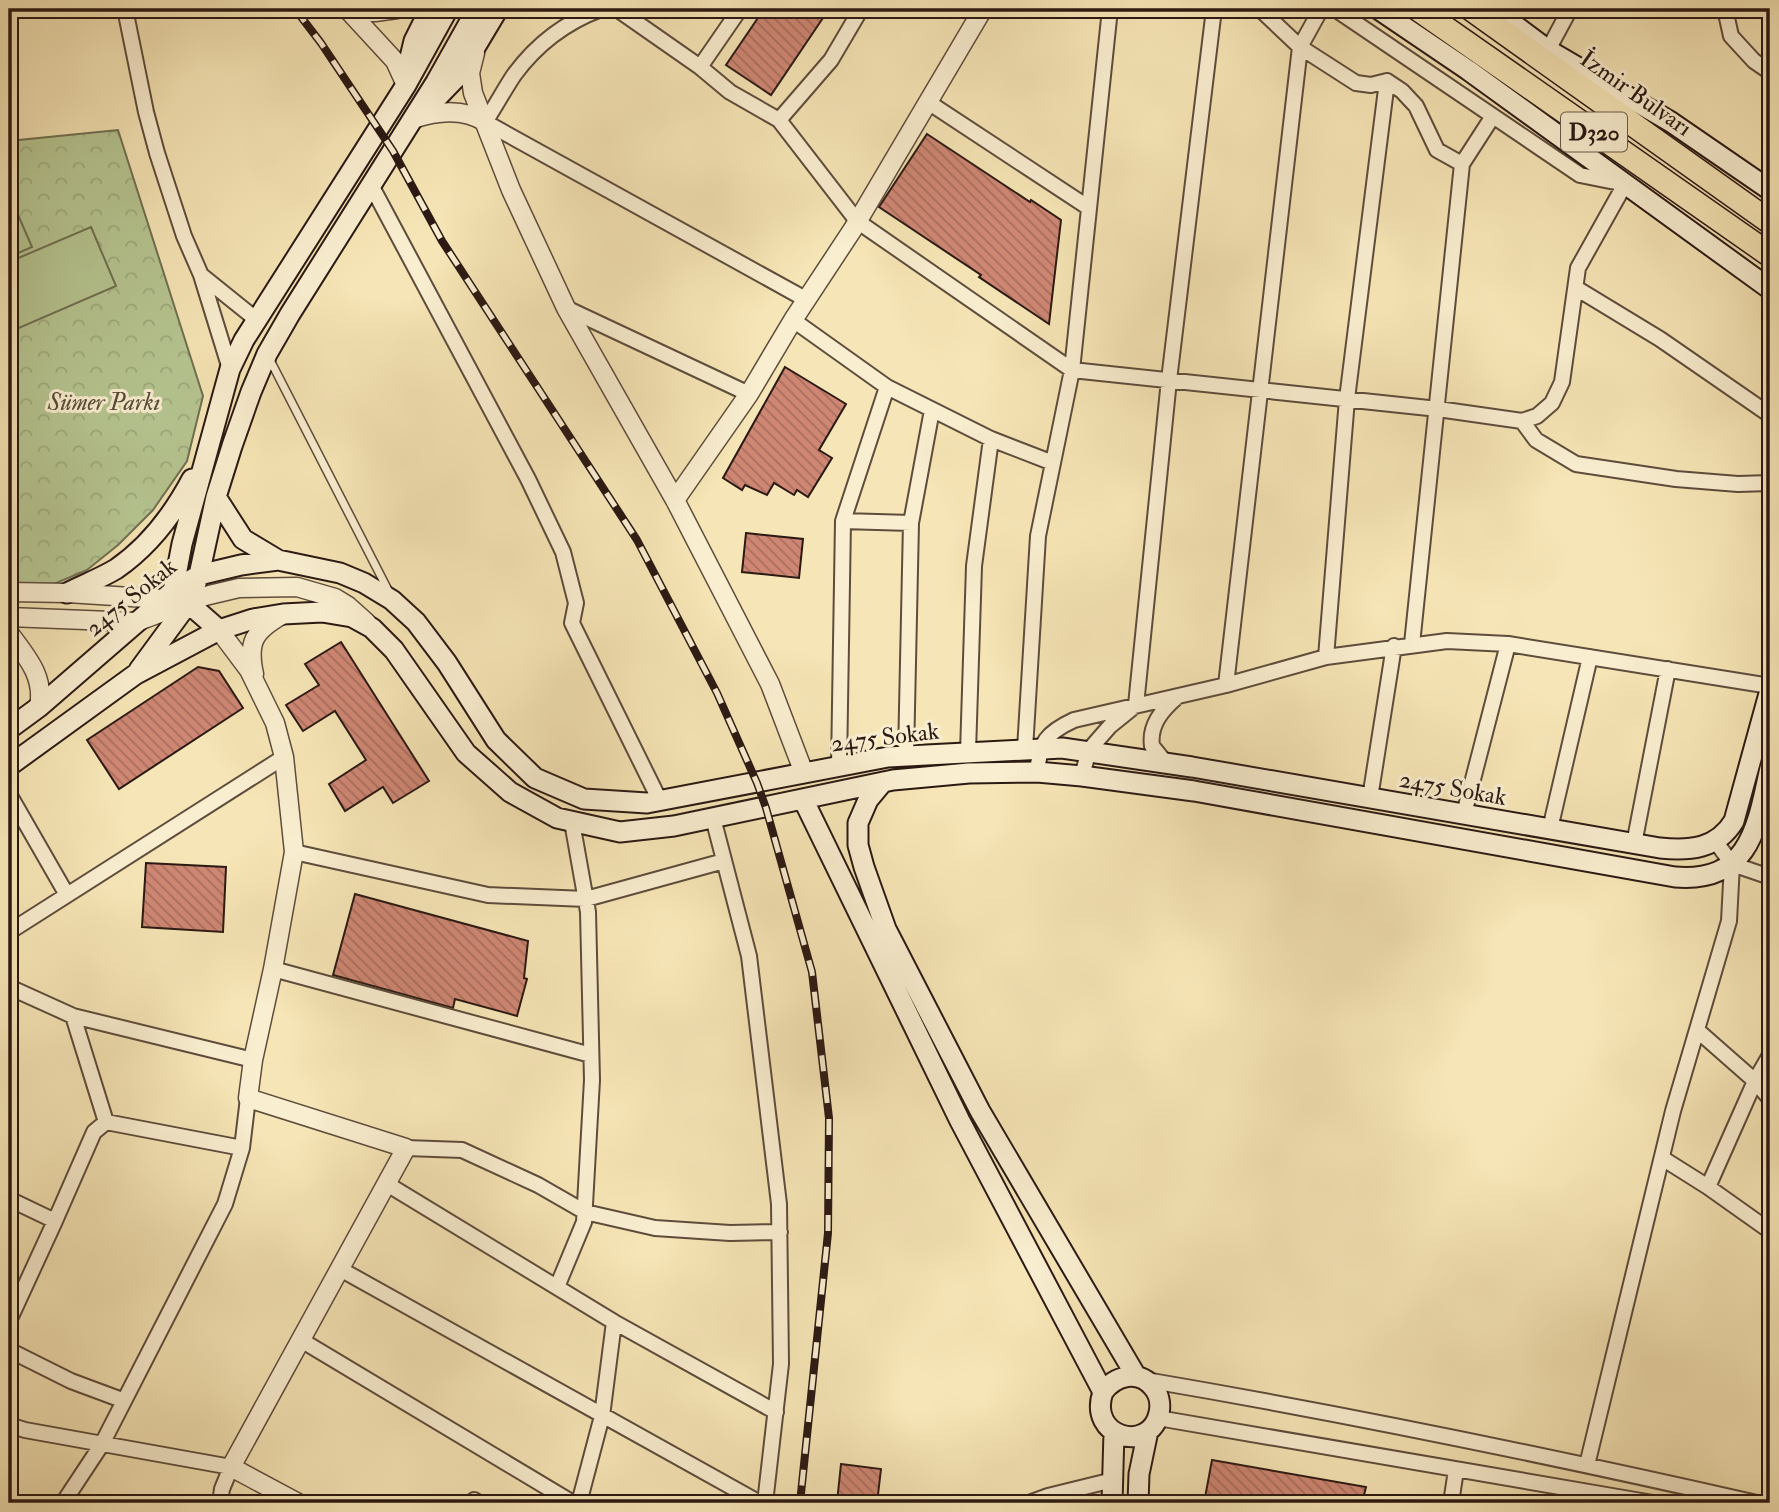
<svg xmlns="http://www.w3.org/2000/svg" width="1779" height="1512" font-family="'IM FELL Double Pica',serif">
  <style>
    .park { fill: url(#park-crowns); stroke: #707052; stroke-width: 2 }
    .pitch { fill: #b6c692; stroke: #707052; stroke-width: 2 }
    .building { fill: url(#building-back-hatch); stroke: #2b1913; stroke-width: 2 }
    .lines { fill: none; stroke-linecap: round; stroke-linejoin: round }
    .service-casing { stroke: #5e4c3c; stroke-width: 10 }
    .minor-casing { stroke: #5e4c3c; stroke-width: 18 }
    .tertiary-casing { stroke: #5e4c3c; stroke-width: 21 }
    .secondary-casing { stroke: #2b1913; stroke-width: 23 }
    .primary-casing { stroke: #2b1913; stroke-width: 26 }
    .service { stroke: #f9eed0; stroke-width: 7 }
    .minor { stroke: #f9eed0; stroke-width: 14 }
    .tertiary { stroke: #f9eed0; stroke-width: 18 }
    .secondary { stroke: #f9eed0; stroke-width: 19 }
    .primary { stroke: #f6e5b6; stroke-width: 23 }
    .rail-casing { stroke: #2b1913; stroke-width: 8 }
    .rail { stroke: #f9eed0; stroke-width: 5; stroke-dasharray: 16; stroke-linecap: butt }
    .labels { text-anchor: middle; stroke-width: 6; stroke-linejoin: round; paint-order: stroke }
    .shield { fill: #f9eed0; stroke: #69594c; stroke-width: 2 }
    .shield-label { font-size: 23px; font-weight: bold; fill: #2b1913 }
    .street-label { font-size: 24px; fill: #2b1913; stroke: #f9eed0 }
    .park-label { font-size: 24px; font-style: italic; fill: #554d39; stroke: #f9eed0 }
  </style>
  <defs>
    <pattern id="park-crowns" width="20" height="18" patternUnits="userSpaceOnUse" patternTransform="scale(1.75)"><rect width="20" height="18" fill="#b6c692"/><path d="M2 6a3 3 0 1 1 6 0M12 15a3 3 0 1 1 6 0" fill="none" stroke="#9daa7d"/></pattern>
    <pattern id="building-back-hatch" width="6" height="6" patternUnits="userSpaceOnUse" patternTransform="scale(1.75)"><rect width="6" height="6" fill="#cf8774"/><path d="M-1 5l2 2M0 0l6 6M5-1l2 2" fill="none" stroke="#a86e5e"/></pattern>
  </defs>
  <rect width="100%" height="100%" fill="#f6e5b6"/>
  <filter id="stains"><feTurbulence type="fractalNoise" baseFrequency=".00286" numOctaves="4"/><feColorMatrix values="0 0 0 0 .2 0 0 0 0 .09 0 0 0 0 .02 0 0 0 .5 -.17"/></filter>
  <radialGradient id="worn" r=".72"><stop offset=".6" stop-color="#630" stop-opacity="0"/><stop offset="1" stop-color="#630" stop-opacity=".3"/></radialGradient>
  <path class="park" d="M118 130 203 396 187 461 153 510 118 545 87 570 54 584 9 583V141Z"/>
  <path class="pitch" d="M9 194 32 247 9 257Z
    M91 227 116 286 12 331 9 323V262Z"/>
  <path class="building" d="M764 9H829L771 95 726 65Z
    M927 134 1030 202 1031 200 1061 220 1049 324 979 277 981 275 879 207Z
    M785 367 846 404 819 450 832 458 808 497 797 490 794 495 774 483 767 495 745 485 742 490 723 478Z
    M746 533 803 539 799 578 742 572Z
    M341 642 429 781 393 803 383 787 345 811 329 784 366 760 335 711 303 731 286 705 319 685 305 664Z
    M198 667 219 671 243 708 119 789 87 740Z
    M146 863 226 867 223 932 142 927Z
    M355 894 528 941 524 978 527 979 517 1016 455 999 453 1008 333 975Z
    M1212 1460 1366 1487 1362 1503H1204Z
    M841 1464 881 1469 877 1503 837 1502Z"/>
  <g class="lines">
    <defs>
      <path id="service" d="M269 358 388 590"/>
      <path id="minor" d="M125 9 146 112 157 153 184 236 201 275 230 369
        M601 9C566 22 536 45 514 75 504 90 495 107 485 122L807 300
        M617 9 700 67
        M740 9 700 67 730 92 779 120 857 221 1072 370 1438 409 1522 421 1537 416 1552 403 1562 382 1578 268 1625 184 1580 175 1335 9
        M1252 9 1262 11 1300 47 1356 83 1371 85 1387 81 1402 91 1416 106 1437 150 1462 164
        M1725 9 1731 36 1754 61 1770 72
        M1548 50 1570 9
        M928 102 1089 208
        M779 120 831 60 861 9
        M371 185 528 479 563 552 576 603 572 623 660 801
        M201 275 257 320
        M1576 288 1660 339 1770 415
        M566 308 749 394
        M793 320 887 387 991 439 1053 463
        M1522 421 1536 440 1576 464 1676 479 1738 484 1770 483
        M843 521 911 523
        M1412 644 1462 164 1493 116
        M1326 657 1347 399 1387 81
        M1226 685 1300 47 1321 9
        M1025 749 1038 536 1072 370 1110 9
        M968 752 974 566 991 439
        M906 755 911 523 932 410
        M1165 762 1152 746C1149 725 1162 710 1177 697
        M839 766 843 521 887 387
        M1037 772C1040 742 1046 733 1074 720L1226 685 1326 657 1447 641 1508 644 1770 686
        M1082 776 1089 750 1110 726 1136 705 1169 380 1214 9
        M9 794 67 895
        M1370 798 1394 646
        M1464 814 1508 644
        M713 818 749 956 779 1204 781 1364 765 1503
        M1550 829 1590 657
        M1634 844 1668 669
        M294 852 488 895 586 899 724 861
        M1732 864 1770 877
        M9 932 284 757
        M273 969 591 1055
        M9 987 73 1016 253 1060
        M73 1016 106 1122
        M1697 1030 1755 1081 1770 1099
        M406 1148 462 1150 538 1185 585 1212 655 1228 730 1233 780 1232
        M1662 1158 1708 1187 1770 1231
        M387 1184 614 1322 776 1412
        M1708 1187 1755 1081 1770 1055
        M9 1199 55 1221 94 1132 106 1122 242 1148
        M340 1269 760 1503
        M557 1287 584 1222 592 1080 588 912 572 822
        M9 1321 55 1221
        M301 1340 573 1503
        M9 1350 71 1381 122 1400
        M1146 1380C1351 1415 1554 1457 1757 1503
        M1158 1418 1653 1503
        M9 1425 25 1430 231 1467 222 1489 220 1503
        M1587 1465 1673 1111 1729 921 1732 864 1716 842
        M63 1503 102 1444 225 1204 242 1148 248 1098
        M473 1503 474 1500 479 1503
        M579 1503 602 1416 614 1322
        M1029 1503 1048 1496 1113 1480
        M1451 1503 1456 1470"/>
      <path id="tertiary" d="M347 9 395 61 406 85
        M349 11 375 12 397 9
        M475 53 470 73 473 93 511 190 566 308 675 500 770 684 804 773
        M413 119C437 111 463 108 485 122
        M675 500 749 394 793 320 853 229 983 9
        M9 592 67 593 163 599
        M9 617 136 622 205 596 239 588 297 587 335 598 348 606 367 623
        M219 630 249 670 275 723 284 757 294 852 273 969 253 1060 248 1098 406 1148 231 1467 298 1503
        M9 633C27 657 45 677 39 707
        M254 674C247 642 254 631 282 615"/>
      <path id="secondary" d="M1378 9 1468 70 1770 289
        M1493 9 1548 50 1671 122 1770 190
        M408 66 414 41 430 9
        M430 105 458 76 498 9
        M216 497 243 539 278 560
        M173 591 182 544 230 369 244 340 406 85 448 9
        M67 593C83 585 101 578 116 569 148 547 174 513 192 479
        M179 595 219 630
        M139 670 189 602 199 575 216 497 232 446 251 392 267 354 290 314 436 82 477 9
        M9 729 39 707 173 591 199 575 241 565 278 560 340 573 364 583 392 600 416 622 447 663 496 740 535 778 584 799 647 803 888 757 1062 748 1192 767 1660 848C1690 851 1717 849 1734 821L1770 690
        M9 766 136 674 219 630 253 619 283 614 322 612 352 617 372 628 394 650 466 753 510 792 557 818 620 832 674 826 893 780 969 773 1037 772 1082 776 1194 791 1675 877C1750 883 1757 827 1770 768
        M883 782 868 800 858 823V845L864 867 886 929 980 1111 1136 1376
        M803 799 960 1121 1103 1392C1087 1438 1150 1454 1159 1413 1161 1404 1159 1394 1153 1387 1138 1369 1115 1376 1103 1392
        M1112 1503 1114 1432
        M1138 1503 1139 1474 1148 1431"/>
      <path id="primary" d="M1418 9 1770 255
        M1471 9 1770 222"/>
    </defs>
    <use href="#service" class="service-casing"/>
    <use href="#minor" class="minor-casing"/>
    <use href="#tertiary" class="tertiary-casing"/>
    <use href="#secondary" class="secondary-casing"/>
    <use href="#primary" class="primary-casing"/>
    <use href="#service" class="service"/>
    <use href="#minor" class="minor"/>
    <use href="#tertiary" class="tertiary"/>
    <use href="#secondary" class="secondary"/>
    <use href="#primary" class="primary"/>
    <defs>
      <path id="rail" d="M295 9 321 43 393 151 442 241 637 540 717 693 757 783 766 808 812 972 829 1118 828 1233 800 1503"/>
    </defs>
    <use href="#rail" class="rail-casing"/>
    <use href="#rail" class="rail"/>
  </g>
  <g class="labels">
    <rect class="shield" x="1561" y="112.5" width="66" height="39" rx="5"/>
    <g class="shield-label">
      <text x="1594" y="140">D320</text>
    </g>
    <g class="street-label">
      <text transform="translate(1636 93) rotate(35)" y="8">İzmir Bulvarı</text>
      <text transform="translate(131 597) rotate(-39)" y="8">2475 Sokak</text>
      <text transform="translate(885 737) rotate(-7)" y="8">2475 Sokak</text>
      <text transform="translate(1453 788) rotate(10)" y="8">2475 Sokak</text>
    </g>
    <g class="park-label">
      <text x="104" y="410">Sümer Parkı</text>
    </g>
  </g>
  <rect width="1779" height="1512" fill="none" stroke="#f6e5b6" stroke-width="35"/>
  <rect x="10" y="10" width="1758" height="1491" fill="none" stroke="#2b1913" stroke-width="3.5"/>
  <rect x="18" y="18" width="1744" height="1477" fill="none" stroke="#2b1913" stroke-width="2"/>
  <rect width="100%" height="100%" filter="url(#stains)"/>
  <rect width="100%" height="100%" fill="url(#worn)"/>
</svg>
